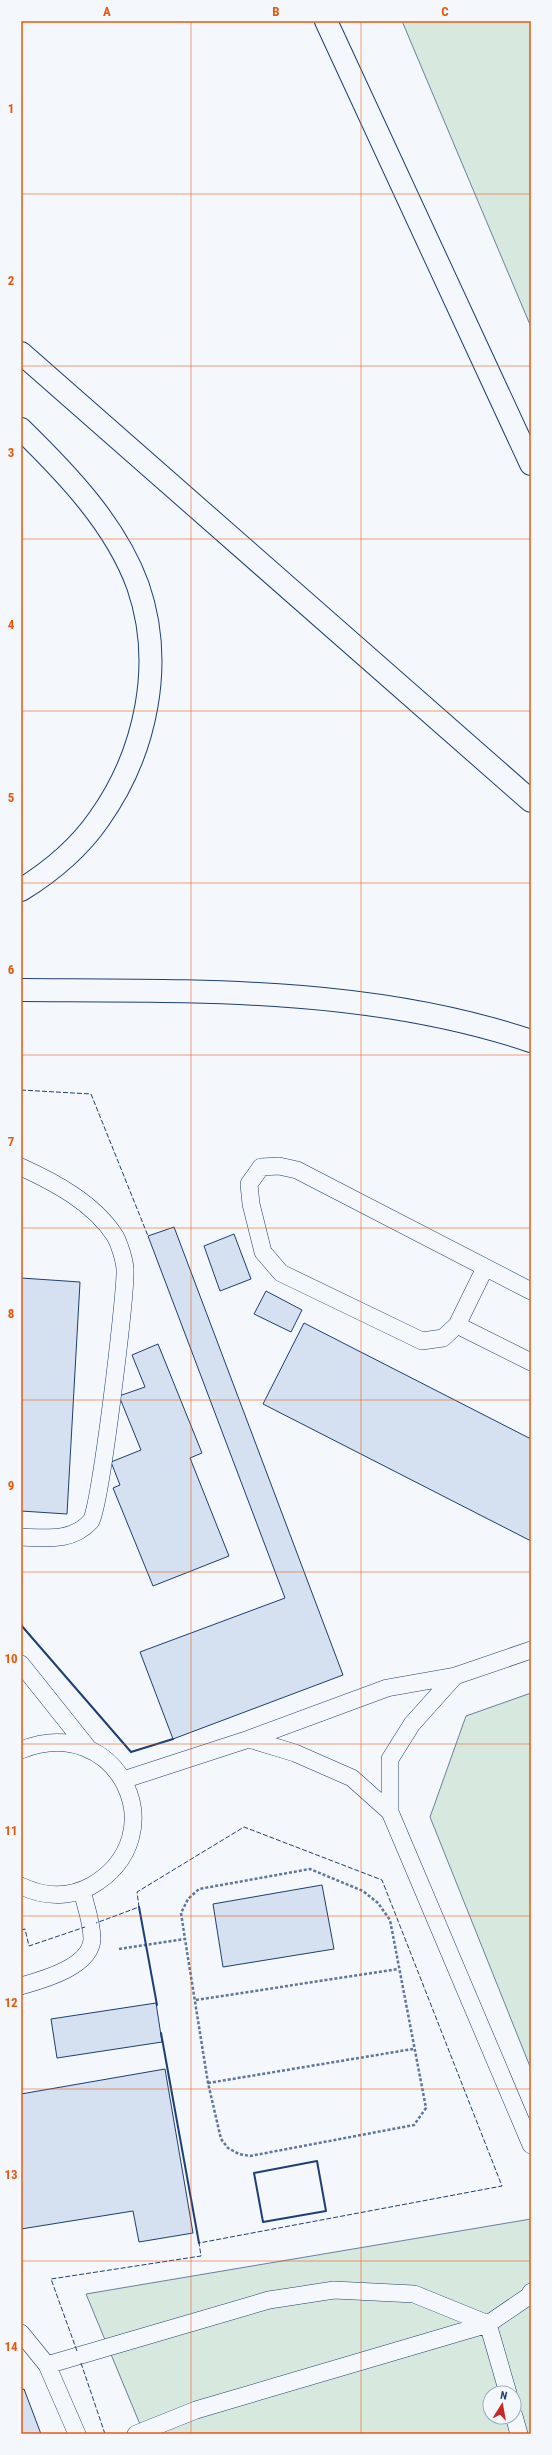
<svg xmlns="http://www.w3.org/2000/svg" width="552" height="2455" font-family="'Roboto Condensed',sans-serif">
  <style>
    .green { fill: #d7e8df; stroke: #687fa3; fill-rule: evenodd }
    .building { fill: #d5e0f0; stroke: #1d3f73 }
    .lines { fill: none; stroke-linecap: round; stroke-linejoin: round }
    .lane-casing { stroke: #1d3f73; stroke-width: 18 }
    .highway-casing { stroke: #1d3f73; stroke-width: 24 }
    .path { stroke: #5e769c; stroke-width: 2.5; stroke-dasharray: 3 2; stroke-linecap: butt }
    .lane { stroke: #f4f7fb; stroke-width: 17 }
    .highway { stroke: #f4f7fb; stroke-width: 22 }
    .fence { stroke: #1d3f73; stroke-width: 1; stroke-dasharray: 5 2; stroke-linecap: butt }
    .wall { stroke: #1d3f73; stroke-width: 2 }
    .grid { fill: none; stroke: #e8590c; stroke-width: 1; stroke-opacity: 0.55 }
    .neatline { fill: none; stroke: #e8590c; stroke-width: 1.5 }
    .grid-label { font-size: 13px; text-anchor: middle; font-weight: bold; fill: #e8590c }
  </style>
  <rect width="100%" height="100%" fill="#f4f7fb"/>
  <path class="green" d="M402 21H531V327Z
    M531 1693V2069L430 1817 466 1716Z
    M531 2219V2434H144L86 2294ZM490 2393H514V2417H490Z"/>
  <path class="building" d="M174 1227 343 1675 173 1739 140 1652 285 1598 148 1236Z
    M234 1234 251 1279 220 1291 204 1246Z
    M21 1278 80 1282 67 1514 21 1511Z
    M266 1291 302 1310 291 1332 254 1314Z
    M304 1323 531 1439V1541L263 1404Z
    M158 1344 202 1453 190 1458 229 1556 153 1586 113 1488 120 1485 111 1462 141 1450 119 1396 145 1387 132 1355Z
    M322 1885 334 1949 223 1967 213 1904Z
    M156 2003 162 2042 57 2058 51 2019Z
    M165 2069 193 2233 139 2242 133 2211 21 2229V2094Z
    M24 2389 41 2434H21V2390Z"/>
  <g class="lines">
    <defs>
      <path id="lane" d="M21 1167C54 1182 94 1203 115 1236 119 1243 125 1261 125 1270 126 1294 100 1511 91 1521 72 1542 47 1538 21 1537
        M531 1291 297 1170 279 1166 261 1167 249 1184 251 1204 263 1252 281 1273 422 1341 443 1338 457 1325 531 1362
        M457 1325 485 1268
        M21 1664 88 1748
        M455 1676 412 1724 390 1759V1812L531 2145
        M249 1739 295 1753 352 1778 390 1812
        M21 1750C118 1711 178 1836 91 1886 69 1898 44 1897 21 1886
        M123 1780 249 1739 387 1688 455 1676 531 1650
        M21 1986C42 1980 91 1967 92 1939 92 1923 86 1907 82 1891
        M21 2333 47 2365 77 2434
        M47 2365 269 2300 334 2290 414 2294 488 2324 508 2393
        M514 2416 519 2434
        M136 2434 196 2410 488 2324 529 2296 531 2292"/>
      <path id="highway" d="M326 21 531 464
        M21 353 531 801
        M21 429C67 474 116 525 138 586 165 664 146 753 99 819 79 848 50 872 21 890
        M21 990C192 991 367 986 531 1041"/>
    </defs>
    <use href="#lane" class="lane-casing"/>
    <use href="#highway" class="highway-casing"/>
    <path class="path" d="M119 1949 185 1939 181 1913 188 1899 199 1889 310 1869 363 1891 378 1903 390 1920 426 2108 414 2125 250 2156 239 2154 228 2148 221 2139 208 2083 185 1939
      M196 2000 398 1969
      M208 2083 413 2049"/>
    <use href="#lane" class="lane"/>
    <use href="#highway" class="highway"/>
    <path class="fence" d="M21 1090 91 1094 148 1236
      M21 1930 25 1929 29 1946 85 1927
      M77 2351 51 2279 201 2256 199 2243 502 2186 382 1880 244 1827 137 1892 139 1907 96 1923
      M81 2363 105 2434"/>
    <path class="wall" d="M21 1625 131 1752 173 1739
      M139 1907 157 2005
      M161 2033 199 2243
      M317 2161 326 2211 263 2222 254 2173Z"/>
  </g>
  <path class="grid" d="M191 21V2434M361 21V2434M21 194H531M21 366H531M21 539H531M21 711H531M21 883H531M21 1055H531M21 1228H531M21 1400H531M21 1572H531M21 1744H531M21 1916H531M21 2089H531M21 2261H531"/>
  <rect width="552" height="2455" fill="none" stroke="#f4f7fb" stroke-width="44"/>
  <g transform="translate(502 2405) rotate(11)"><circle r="19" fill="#f4f7fb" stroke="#9eadc5"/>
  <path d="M0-3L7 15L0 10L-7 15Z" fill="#c62828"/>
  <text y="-6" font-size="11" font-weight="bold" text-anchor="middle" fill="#1d3f73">N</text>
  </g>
  <rect x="22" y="22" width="508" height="2411" class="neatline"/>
  <g class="grid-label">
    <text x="107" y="16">A</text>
    <text x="276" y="16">B</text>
    <text x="445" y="16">C</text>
    <text x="11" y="113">1</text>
    <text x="11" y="285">2</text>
    <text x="11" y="457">3</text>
    <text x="11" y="629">4</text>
    <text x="11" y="802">5</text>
    <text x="11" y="974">6</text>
    <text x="11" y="1146">7</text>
    <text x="11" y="1318">8</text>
    <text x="11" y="1490">9</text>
    <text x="11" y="1663">10</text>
    <text x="11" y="1835">11</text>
    <text x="11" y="2007">12</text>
    <text x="11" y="2179">13</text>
    <text x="11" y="2351">14</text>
  </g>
</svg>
